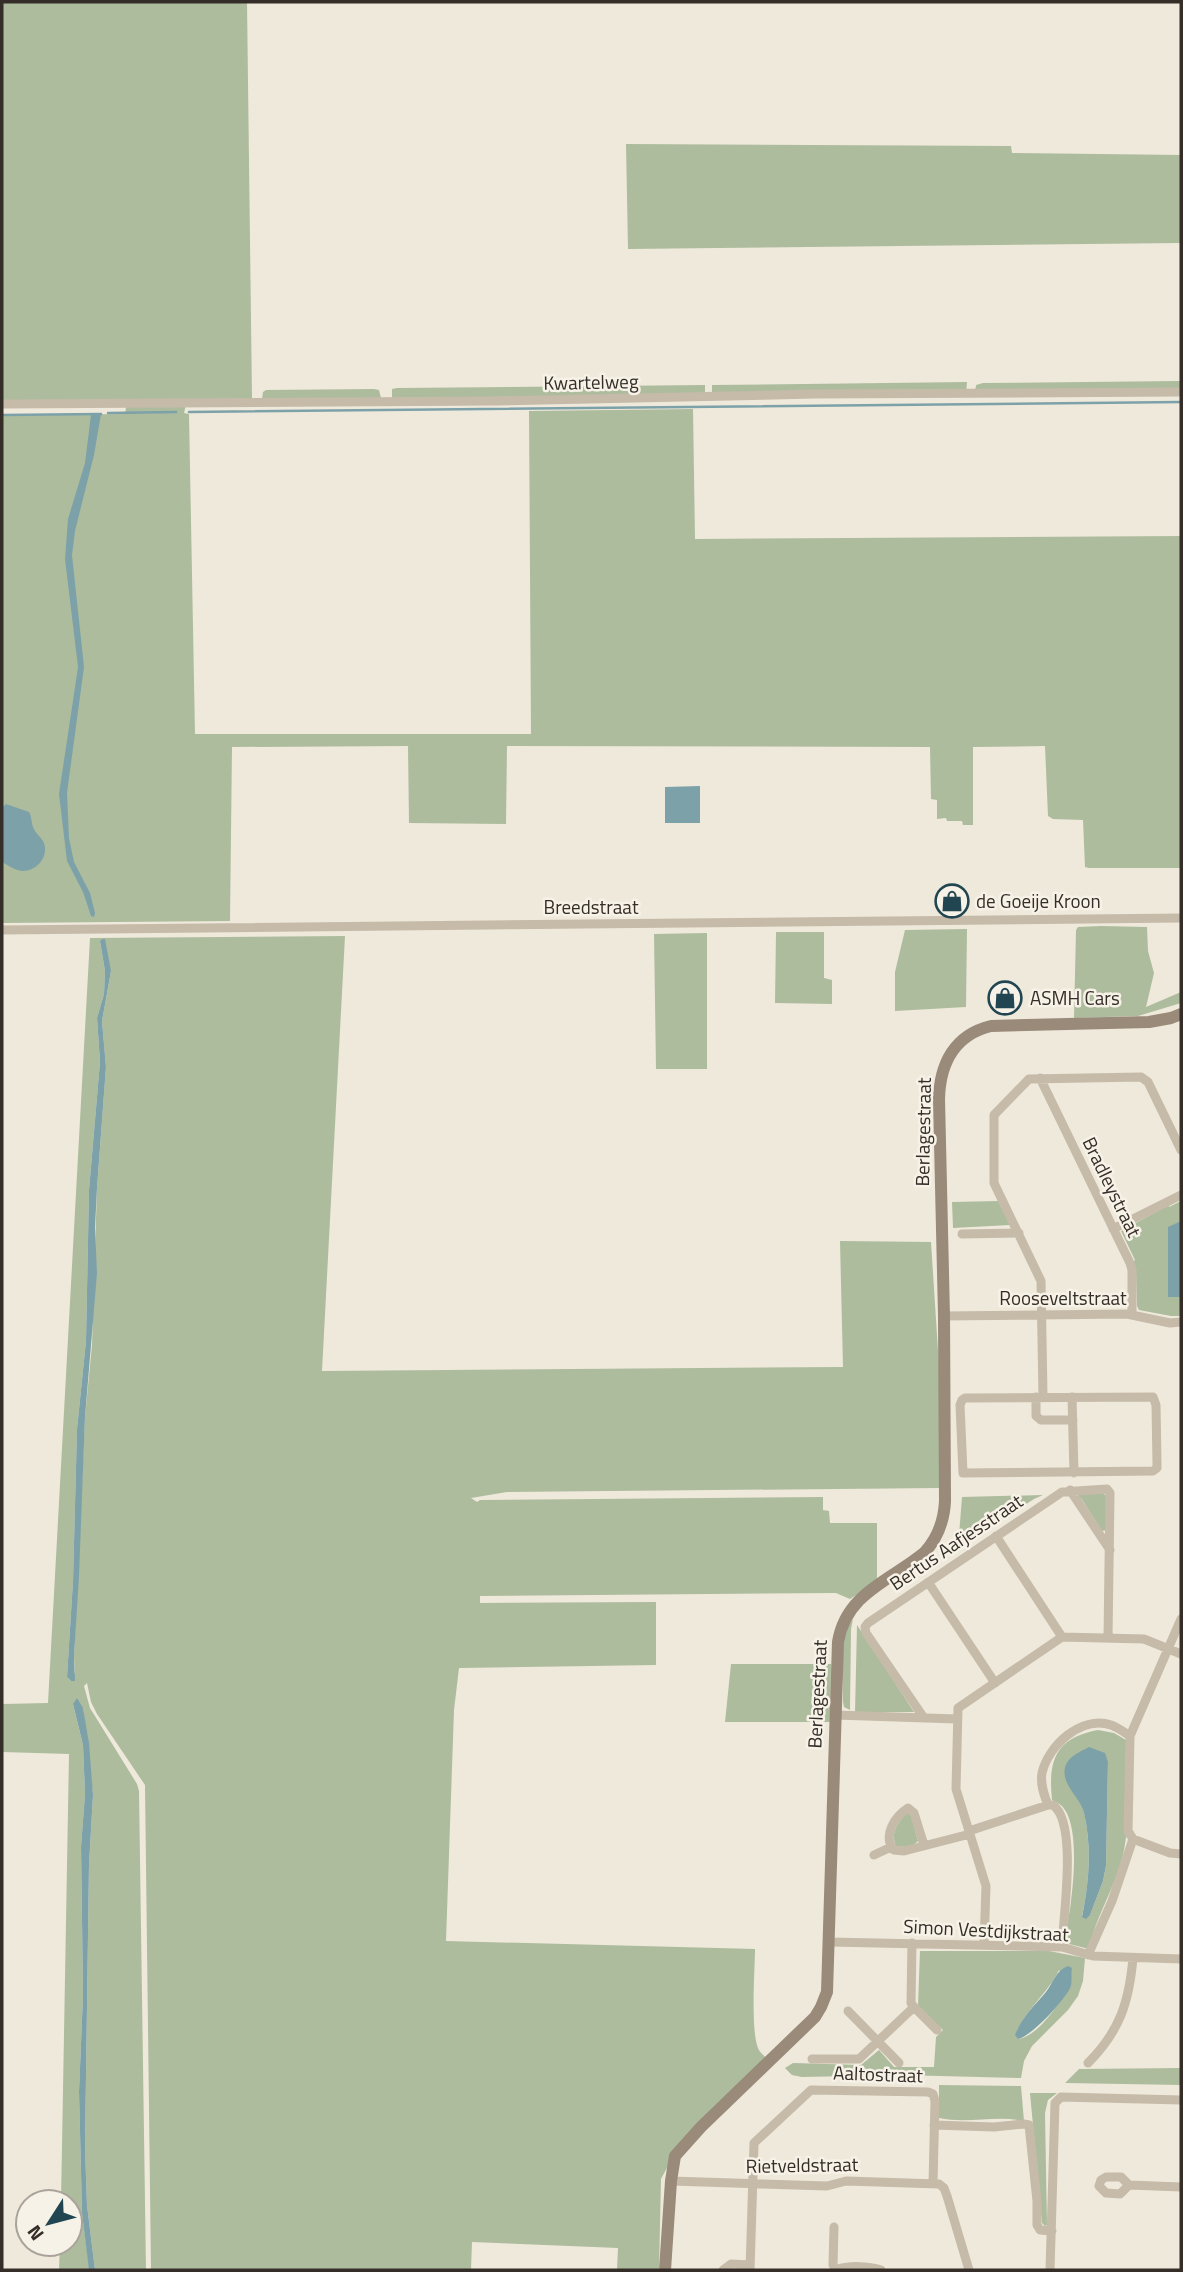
<svg xmlns="http://www.w3.org/2000/svg" width="1183" height="2272" font-family="'Titillium Web',sans-serif">
  <style>
    .green { fill: #adbc9d; fill-rule: evenodd }
    .water { fill: #7da1a9 }
    .lines { fill: none; stroke-linecap: round; stroke-linejoin: round }
    .stream { stroke: #7da1a9; stroke-width: 2.5 }
    .street { stroke: #c6baa9; stroke-width: 9 }
    .secondary { stroke: #998a7a; stroke-width: 12 }
    .labels { text-anchor: middle; stroke-width: 5; stroke-linejoin: round; paint-order: stroke }
    .street-label { font-size: 19px; fill: #342d28; stroke: #f7f2e7 }
    .poi-label { font-size: 19px; fill: #342d28; stroke: #f7f2e7; text-anchor: start }
  </style>
  <rect width="100%" height="100%" fill="#efe9db"/>
  <path class="green" d="M2 2H247L252 399 187 400 184 413 189 414 195 734H531L529 411 693 409 695 539 1181 536V868H1089L1085 867 1083 820 1053 819 1048 816 1045 746 973 747V825H963L962 821H947L946 818 937 819V800L931 799 930 747 507 746 506 824 409 823 408 746 232 747 230 921 2 923V415L125 414 127 401H2Z
    M626 144 1011 146 1012 153 1181 155V243L628 249Z
    M1179 381H1181V391L975 393 976 385 983 383Z
    M967 382 966 393 712 395V385Z
    M705 385V395L392 398V389L397 388Z
    M374 389 379 390 381 398 262 399 263 392 266 390Z
    M1101 926 1147 927 1148 951 1154 973 1146 1007 1181 992V1003L1138 1016 1074 1018 1076 930 1078 927Z
    M967 929 966 1007 895 1011V972L905 930Z
    M776 932H824V978L832 980V1004L775 1003Z
    M707 933V1069H656L654 934Z
    M345 936 322 1371 843 1367 840 1241 931 1242 939 1366V1488L507 1492 471 1498 477 1502 480 1500 823 1497V1510L829 1511 830 1523H877V1581L850 1599 836 1593 480 1596V1603L656 1602V1665L459 1668 454 1710 446 1941 755 1949C755 1969 750 2034 759 2050 759 2051 765 2057 766 2058L678 2147 661 2179 659 2270H617L618 2248 472 2242 471 2270H151L145 1785 97 1714 91 1702 87 1683 84 1686 90 1708 137 1784 139 1791 146 2270H95L87 2205 85 2148 89 1865 93 1795 83 1708 73 1704 83 1745 85 1794 81 1847 83 1995 79 2092 82 2213 89 2265V2270H59L60 2244H70V2202H61L69 1754 2 1752V1704L48 1703 90 938ZM100 941 111 971 102 1021 106 1067 97 1188 92 1345 85 1417 74 1656 75 1672 71 1681 67 1677 73 1581 77 1429 86 1341 89 1190 100 1062 97 1018 104 994 105 971Z
    M999 1201 1010 1225 953 1228 952 1202Z
    M1181 1201V1221L1168 1228V1297H1181V1316H1171L1139 1310 1137 1306 1136 1271 1133 1262 1135 1260 1121 1231 1169 1205V1207Z
    M1101 1492 1107 1496 1106 1530 1102 1531 1081 1498 1078 1497 1079 1493Z
    M1043 1495 1034 1499 958 1548 962 1497Z
    M853 1619 851 1629 850 1710 844 1707 843 1702V1646L846 1628Z
    M857 1625 863 1634 914 1712H855Z
    M731 1664H831L830 1722H725Z
    M1098 1730 1114 1733 1126 1740C1126 1776 1131 1815 1124 1850 1117 1885 1096 1915 1089 1949L1069 1944C1064 1930 1070 1915 1071 1901 1074 1877 1078 1830 1065 1810 1062 1805 1057 1802 1052 1800 1048 1761 1055 1738 1098 1730ZM1108 1762 1106 1866 1103 1881 1090 1915 1082 1916C1090 1879 1092 1841 1082 1804Z
    M906 1813H910L918 1841C912 1848 904 1847 896 1846 890 1832 898 1824 906 1813Z
    M920 1951H1049L1085 1958 1083 1981 1078 1996 1068 2010 1032 2046 1024 2061 1021 2078 900 2075 802 2077 792 2075 785 2068 793 2063 861 2065 879 2050 894 2067H934L936 2037 943 2030 918 2006ZM1059 1970 1071 1986C1058 2003 1041 2034 1019 2039L1016 2034C1025 2010 1048 1993 1059 1970Z
    M1181 2068V2085L1065 2083 1079 2069Z
    M939 2085 1021 2086 1024 2121C997 2115 967 2124 939 2118Z
    M1030 2093H1057L1048 2100 1045 2113 1047 2225 1045 2226 1042 2223Z"/>
  <path class="water" d="M101 414 94 455 75 531 72 555 84 667 67 793 69 838 74 862 90 893 95 913 94 917 91 916 83 892 67 861 59 794 78 667 65 559 68 519 85 463 91 415Z
    M700 786V823H665V787Z
    M6 804 29 812C32 817 31 824 34 829 37 836 45 839 45 848 46 860 35 871 23 871 16 871 8 865 2 862V808Z
    M103 939H105L111 971 102 1021 106 1067 97 1188 95 1228 97 1273 85 1417 79 1576 74 1656 75 1681H71L67 1677 73 1581 77 1429 86 1341 89 1190 100 1062 97 1018 104 994 105 971 100 941Z
    M1181 1221V1297H1168V1227Z
    M77 1698 83 1708 89 1743 93 1795 89 1865 85 2148 87 2205 95 2270H89L82 2213 79 2092 83 1995 81 1847 85 1794 83 1745 73 1704Z
    M1089 1747 1105 1753 1108 1762 1106 1866 1103 1881 1090 1915 1086 1919 1082 1917C1089 1883 1092 1847 1084 1813 1081 1798 1061 1785 1065 1768 1067 1757 1080 1752 1089 1747Z
    M1068 1966 1072 1968C1071 1973 1072 1981 1071 1986 1066 1999 1032 2036 1018 2039L1015 2035C1022 2017 1034 2006 1046 1992 1053 1983 1056 1970 1068 1966Z"/>
  <g class="lines">
    <path class="stream" d="M189 412 1181 402
      M108 413 176 412
      M2 415 101 414"/>
    <path class="street" d="M2 404 498 401 815 394 1181 392
      M2 930 1181 918
      M1040 1078 1130 1263 1132 1270V1315
      M1113 1229 1181 1195
      M962 1234 1019 1233
      M944 1316 1127 1314 1170 1323 1181 1322
      M1036 1397V1416L1041 1420H1073
      M1043 1397 1041 1281 994 1183V1115L1029 1079 1141 1077 1148 1082 1181 1150
      M1072 1397 1074 1473
      M1153 1397 1156 1405 1157 1464V1468L1153 1471 963 1473 960 1405 962 1400 965 1398Z
      M1070 1490 1110 1550
      M996 1536 1062 1637
      M928 1582 995 1683
      M835 1715 957 1719
      M924 1718 866 1633 865 1627 868 1623 1062 1492 1107 1489 1110 1493 1108 1638
      M969 1831 1048 1805
      M1133 1839 1170 1853 1181 1854
      M924 1845 914 1813 908 1808C895 1816 882 1836 894 1850L904 1851 970 1834
      M874 1855 891 1847
      M830 1942 1062 1947 1093 1956 1181 1959
      M984 1945 986 1886 956 1789 958 1708 1062 1637 1144 1639 1181 1654
      M1062 1947C1063 1918 1078 1823 1053 1805H1048C1044 1795 1040 1784 1042 1773 1048 1746 1081 1715 1111 1725 1117 1727 1124 1732 1130 1736
      M1088 1955 1112 1901 1133 1839 1128 1831 1130 1736 1181 1619
      M914 2007 937 2030
      M848 2011 899 2063
      M812 2059H859L914 2007 911 2003 912 1943
      M1088 2063C1120 2031 1129 2002 1133 1958
      M934 2125 994 2127 1024 2124 1029 2125 1037 2201V2225L1040 2230 1052 2231
      M671 2181 827 2186 846 2181 939 2184 944 2188 947 2196 969 2270
      M1129 2185 1120 2194 1106 2193 1099 2186 1101 2180 1106 2177H1121L1129 2185 1181 2187
      M834 2227 833 2265 836 2270
      M723 2270 731 2264 750 2265
      M750 2270 754 2143 811 2090 928 2092 933 2094 935 2101 933 2183
      M836 2270C848 2265 869 2266 881 2270
      M1050 2270 1055 2103 1061 2097 1181 2100"/>
    <path class="secondary" d="M665 2270 671 2181 675 2156 701 2127 815 2017 821 2007 827 1992 838 1642C846 1593 890 1581 924 1553 938 1538 944 1522 945 1501L944 1316 939 1099C940 1064 954 1035 991 1026L1149 1022 1171 1018 1181 1014"/>
  </g>
  <defs>
    <symbol id="shop-ring" viewBox="-11 -11 22 22"><circle r="9.5" fill="#f7f2e7" stroke="#224651" stroke-width="1.5"/><path d="M-5-2.5h2.3a2.7 3.5 0 0 1 5.4 0H5L5.5 6h-11ZM-1.5-2.5h3a1.5 2.3 0 0 0-3 0Z" fill="#224651"/></symbol>
  </defs>
  <g fill-rule="evenodd">
    <use href="#shop-ring" x="933" y="882" width="38" height="38"/>
    <use href="#shop-ring" x="986" y="979" width="38" height="38"/>
  </g>
  <g class="labels">
    <g class="street-label">
      <text transform="translate(591 382) rotate(-1)" y="7">Kwartelweg</text>
      <text x="591" y="914">Breedstraat</text>
      <text transform="translate(923 1132) rotate(-89)" y="7">Berlagestraat</text>
      <text transform="translate(1112 1187) rotate(64)" y="7">Bradleystraat</text>
      <text x="1063" y="1305">Rooseveltstraat</text>
      <text transform="translate(956 1542) rotate(-34)" y="7">Bertus Aafjesstraat</text>
      <text transform="translate(817 1694) rotate(-87)" y="7">Berlagestraat</text>
      <text transform="translate(986 1930) rotate(3)" y="7">Simon Vestdijkstraat</text>
      <text transform="translate(878 2074) rotate(2)" y="7">Aaltostraat</text>
      <text transform="translate(802 2165) rotate(-1)" y="7">Rietveldstraat</text>
    </g>
    <g class="poi-label">
      <text x="976" y="908">de Goeije Kroon</text>
      <text x="1030" y="1005">ASMH Cars</text>
    </g>
  </g>
  <rect width="1183" height="2272" fill="none" stroke="#342d28" stroke-width="7"/>
  <g transform="translate(49 2223) rotate(234)"><circle r="33" fill="#f7f2e7" stroke="#a9a39b" stroke-width="2"/>
  <path d="M0-5L12 26L0 18L-12 26Z" fill="#224651"/>
  <text y="-10" font-size="19" font-weight="bold" text-anchor="middle" fill="#342d28">N</text>
  </g>
</svg>
